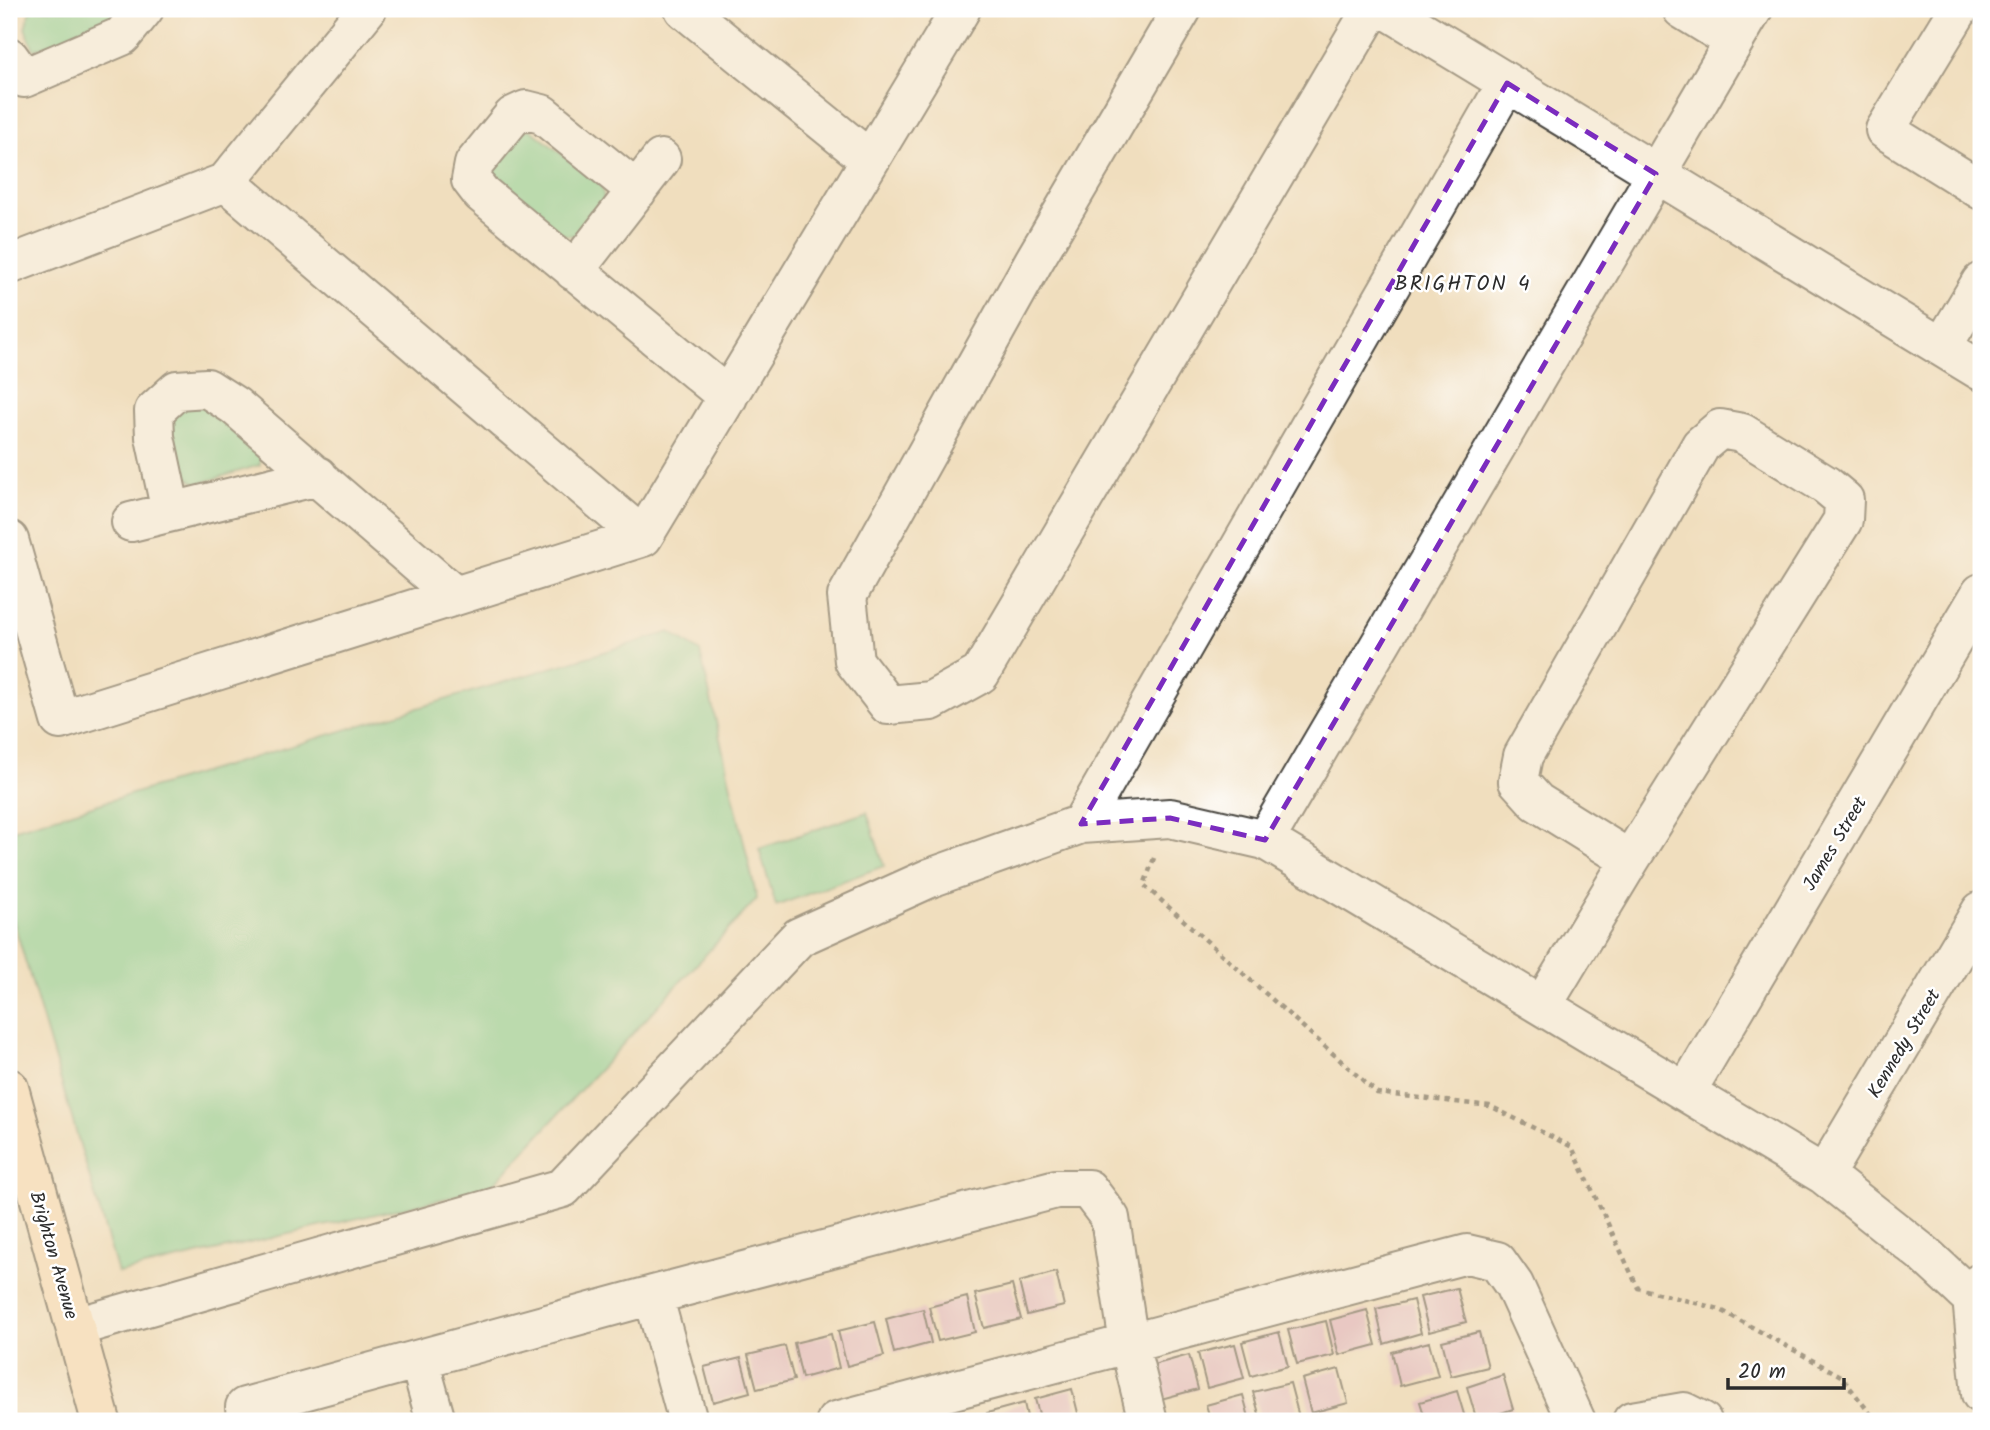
<svg xmlns="http://www.w3.org/2000/svg" width="1990" height="1430" font-family="Kalam,sans-serif">
  <style>
    .green { fill: #7ad49a; stroke: #528062; stroke-width: 2 }
    .building { fill: #dfaec9 }
    .lines { fill: none; stroke-linecap: round; stroke-linejoin: round }
    .street-casing { stroke: #494641; stroke-width: 42 }
    .secondary-casing { stroke: #494641; stroke-width: 42 }
    .path { stroke: #494641; stroke-width: 4.5; stroke-dasharray: 5 5; stroke-linecap: butt }
    .street { stroke: #fff; stroke-width: 38 }
    .secondary { stroke: #fee5c5; stroke-width: 38 }
    .marked { fill: none; stroke: #7b2cbf; stroke-width: 5; stroke-dasharray: 14 9; stroke-linejoin: round }
    .labels { text-anchor: middle; stroke-width: 5; stroke-linejoin: round; paint-order: stroke }
    .street-label { font-size: 19px; fill: #2b2b2b; stroke: #fff }
    .neighbourhood-label { font-size: 21px; letter-spacing: 2px; fill: #2b2b2b; stroke: #fff }
  </style>
  <rect width="100%" height="100%" fill="#fff"/>
  <filter id="ink" filterUnits="userSpaceOnUse"><feTurbulence type="fractalNoise" baseFrequency=".0143" numOctaves="2"/><feDisplacementMap in="SourceGraphic" scale="14" xChannelSelector="R" yChannelSelector="G"/><feConvolveMatrix kernelMatrix="1 2 1 2 8 2 1 2 1" color-interpolation-filters="sRGB"/></filter>
  <filter id="wash" filterUnits="userSpaceOnUse"><feTurbulence type="fractalNoise" baseFrequency=".00686" numOctaves="4" result="noise"/><feDisplacementMap in="SourceGraphic" scale="28" xChannelSelector="R" yChannelSelector="G"/><feGaussianBlur stdDeviation="1.57" result="paint"/><feColorMatrix in="noise" values="0 0 0 0 0 0 0 0 0 0 0 0 0 0 0 0 0 1.4 0 .05"/><feComposite in="paint" operator="in"/></filter>
  <g filter="url(#wash)">
    <rect width="100%" height="100%" fill="#f0debe"/>
    <path class="green" d="M31 9H127L101 28 34 50 25 28Z
      M530 129 601 185C606 201 605 207 594 219 590 224 585 231 579 234 552 245 511 195 493 177L490 166 506 135Z
      M193 398 257 442 260 454V465L198 484C173 472 174 448 167 423Z
      M670 632 700 652 757 899 490 1188 118 1273 9 906V831Z
      M867 812 884 866 776 906 759 849Z"/>
    <g id="blocks">
      <path class="building" d="M1056 1272 1064 1306 1027 1315 1019 1282Z
        M1012 1285 1021 1319 984 1328 975 1294Z
        M1457 1288 1466 1322 1429 1332 1420 1297Z
        M967 1297 975 1332 938 1341 929 1307Z
        M1413 1300 1421 1333 1384 1344 1376 1309Z
        M923 1309 931 1343 894 1353 886 1319Z
        M1367 1310 1376 1345 1339 1355 1330 1320Z
        M1326 1321 1334 1355 1297 1364 1288 1330Z
        M875 1322 884 1356 847 1366 838 1331Z
        M1279 1332 1288 1366 1251 1376 1242 1342Z
        M1479 1332 1488 1367 1451 1376 1442 1341Z
        M831 1334 839 1368 802 1378 794 1343Z
        M1429 1342 1438 1376 1400 1386 1392 1352Z
        M1235 1344 1244 1378 1207 1388 1198 1353Z
        M785 1346 794 1380 757 1389 748 1355Z
        M1189 1355 1198 1389 1161 1399 1153 1365Z
        M741 1358 750 1392 713 1402 704 1367Z
        M1339 1369 1348 1403 1311 1413 1302 1379Z
        M1503 1375 1513 1409 1477 1421 1467 1387Z
        M1290 1383 1299 1417 1281 1421H1261L1253 1392Z
        M1072 1389 1080 1421H1041L1035 1399Z
        M1457 1391 1466 1421H1426L1420 1402Z
        M1243 1395 1250 1421H1211L1206 1405Z
        M1024 1403 1028 1421H989L987 1413Z"/>
    </g>
  </g>
  <g filter="url(#ink)">
    <use href="#blocks" fill-opacity="0" stroke="#494641" stroke-width="2"/>
    <g class="lines">
      <defs>
        <path id="street" d="M684 9 870 160
          M1182 9 1034 261 847 596 854 661 888 705 931 701 980 674 1372 9
          M1386 9 1981 371
          M1682 9 1734 41
          M1959 9 1885 130 1981 190
          M9 57 24 78 122 36 144 9
          M226 182 643 537
          M637 191 542 114 526 110 513 116 474 164 471 180 481 193 728 397
          M9 265 226 182 367 9
          M574 271 661 159
          M1942 347 1981 282
          M171 512 155 437 154 411 177 390 207 388 235 406 455 596
          M131 522 318 476
          M9 540 60 720 643 537 961 9
          M1081 824 1507 83
          M1265 840 1753 9
          M1542 1006 1630 860 1843 520 1844 500 1826 485 1742 433 1720 429 1701 445 1523 756 1518 781 1537 802 1630 860
          M1686 1092 1981 593
          M1824 1175 1981 911
          M1980 1283 1972 1297 1981 1394
          M653 1295 688 1421
          M76 1327 563 1188 799 937 930 878 1081 824 1170 818 1265 840 1824 1175 1925 1255 1981 1307
          M419 1360 436 1421
          M249 1421 245 1407 653 1295 1056 1189H1088L1110 1218 1129 1344 1148 1421
          M836 1421 1467 1254 1497 1261 1514 1285 1576 1421
          M1632 1421 1684 1412 1702 1421"/>
        <path id="secondary" d="M9 1088 101 1421"/>
      </defs>
      <use href="#street" class="street-casing"/>
      <use href="#secondary" class="secondary-casing"/>
      <path class="path" d="M1154 858 1144 885 1377 1093 1490 1106 1572 1147 1638 1288 1719 1309 1841 1376 1876 1421"/>
      <use href="#street" class="street"/>
      <use href="#secondary" class="secondary"/>
    </g>
  </g>
  <path d="M0 0H1990V1430H0ZM1507 83 1656 174 1265 840 1170 818 1081 824Z" fill="#f0debe" fill-opacity=".55" fill-rule="evenodd"/>
  <path class="marked" d="M1507 83 1656 174 1265 840 1170 818 1081 824Z"/>
  <g class="labels">
    <g class="street-label">
      <text transform="translate(1834 843) rotate(-59)" y="7">James Street</text>
      <text transform="translate(1903 1043) rotate(-59)" y="7">Kennedy Street</text>
      <text transform="translate(55 1255) rotate(74)" y="7">Brighton Avenue</text>
    </g>
    <g class="neighbourhood-label">
      <text x="1463" y="290">BRIGHTON 4</text>
    </g>
  </g>
  <rect width="1990" height="1430" fill="none" stroke="#fff" stroke-width="35"/>
  <path d="M1728 1378v10h116v-10" fill="none" stroke="#2b2b2b" stroke-width="3.5"/>
  <text x="1738" y="1378" font-size="21" fill="#2b2b2b" stroke="#ffffff" stroke-width="5" paint-order="stroke">20 m</text>
</svg>
